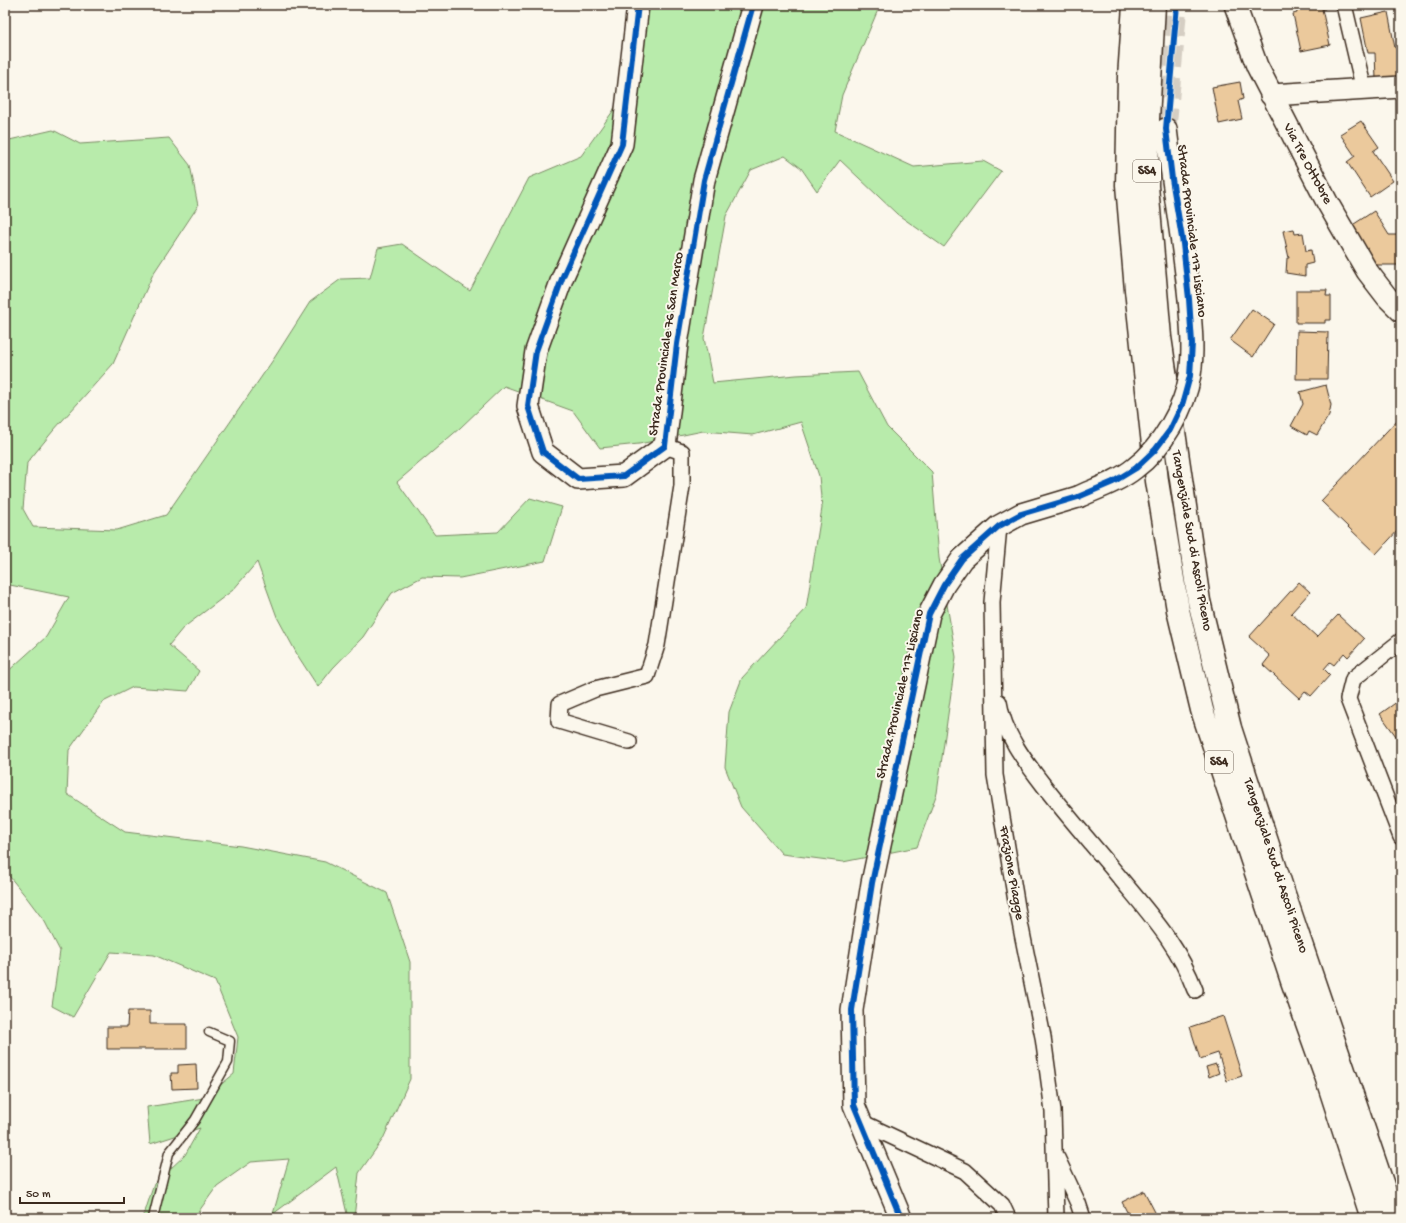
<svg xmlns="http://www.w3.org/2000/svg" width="1406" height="1223" font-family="'Gochi Hand',sans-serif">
<rect width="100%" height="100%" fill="#fbf7ec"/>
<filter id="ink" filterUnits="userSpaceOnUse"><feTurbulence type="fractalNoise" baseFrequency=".025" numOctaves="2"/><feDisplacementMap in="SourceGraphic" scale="8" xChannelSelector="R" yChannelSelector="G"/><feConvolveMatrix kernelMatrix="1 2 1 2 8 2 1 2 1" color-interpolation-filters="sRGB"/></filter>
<g filter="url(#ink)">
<path fill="#b8ebab" stroke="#7a8a64" d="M641,5H880L842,95L835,131L914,167L983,161L1001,171L944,247L897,214L840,160L817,191L801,168L785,156L751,170L726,216L704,338L713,383L796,375L858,372L887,427L932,472L939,558L956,657L937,793L917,847L843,862L782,854L741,807L725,767L729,712L742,678L806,609L822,508L819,476L801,422L753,435L703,431L639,444L600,448L573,411L504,386L460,428L397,482L435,535L498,532L530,498L562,507L545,561L460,578L422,577L392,593L363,637L333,668L318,687L298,656L277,617L257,562L233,590L183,628L169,645L199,671L188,691L133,687L103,702L69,750L67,794L125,832L241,846L325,862L387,893L410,962V1079L383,1139L359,1173L354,1218H348L336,1167L273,1214L289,1159L251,1162L217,1186L194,1218H143L154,1184L185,1155L200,1128L150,1144L147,1107L204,1098L234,1074L238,1037L215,981L154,955L111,952L73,1017L52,1006L60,951L45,922L27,898L5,871V674L46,637L69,597L5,584V141L53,130L80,144L169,138L190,165L198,206L153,274L113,364L53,431L27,463L23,509L33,527L117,530L166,515L273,360L310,302L341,279L370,278L378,248L402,244L470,291L529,178L581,156L613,111L644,40Z"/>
<path fill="#ebc99c" stroke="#3b2a1e" d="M1296,5H1324L1325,9H1322L1330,45L1301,51L1293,14L1297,13Z
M1388,12L1395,48H1400L1401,77L1376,79L1375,53H1368L1361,18Z
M1240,82L1243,99L1238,101L1242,119L1219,124L1212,87Z
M1361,121L1379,147L1373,151L1393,181L1370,197L1347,162L1355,156L1340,134Z
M1374,211L1389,235H1401V265H1376L1351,226Z
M1294,229L1295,234L1303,233L1306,251L1311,250L1313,263L1305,265V276L1286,273L1287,258H1289L1283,231Z
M1296,290H1327L1326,296H1331V320H1325V323H1296Z
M1252,309L1274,324L1253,357L1230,340Z
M1297,331L1328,332L1327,379H1296Z
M1326,385L1331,405L1329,415L1317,435L1309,431L1307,435L1291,426L1303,404L1300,392Z
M1401,416V527L1376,554L1321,501Z
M1299,582L1310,592L1291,613L1317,637L1338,615L1364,639L1348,657L1344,653L1334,665L1330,662L1324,669L1330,675L1311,696L1305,691L1299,698L1263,665L1270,656L1249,637Z
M1401,699V743L1380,714Z
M128,1011H150V1024H187V1049H107V1027H127Z
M1223,1016L1242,1076L1227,1081L1218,1053L1200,1059L1190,1027Z
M196,1064L197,1088L172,1089L171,1073H178V1065Z
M1216,1064L1219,1073L1209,1077L1206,1067Z
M1144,1191L1156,1214L1148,1218H1130L1122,1202Z"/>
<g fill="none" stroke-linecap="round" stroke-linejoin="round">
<path stroke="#d5cec3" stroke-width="21" stroke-dasharray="21 10" stroke-linecap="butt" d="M1166,129L1177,5"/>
<defs>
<path id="lane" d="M153,1218L169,1153L195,1120L228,1062L230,1041L209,1032"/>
<path id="street" d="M1344,5L1364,90
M999,526L992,602L995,775L1018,913L1043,1037L1053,1111L1056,1218
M1401,641L1353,679L1348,699L1401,837
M999,702C1004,736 1028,765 1048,791C1073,823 1100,853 1125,884C1154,919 1179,947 1195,990
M629,742L559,721L560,704L595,689L647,676L657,645L682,486V452L665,446
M861,1122L965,1171L1002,1205L1008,1218
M1057,1158L1078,1203L1083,1218"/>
<path id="secondary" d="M638,5L622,144L563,276L536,351L528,406L543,452L578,479L624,476L665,446L677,344L704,180L753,5
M1235,5L1257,66L1327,202L1367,271L1387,297L1401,311
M1271,95L1401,87
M1166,129C1173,186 1183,242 1189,299
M901,1218L854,1105L852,1010L872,883L929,614L944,585L962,559L999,526L1021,514L1078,497"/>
<path id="highway" d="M1134,5L1129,77L1127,185L1136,290L1157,481L1178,610L1202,710L1292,981L1326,1076L1372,1218
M1154,5L1148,120L1147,186L1160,337L1199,601L1230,728L1284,894L1394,1218"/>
</defs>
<use href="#lane" stroke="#3b2a1e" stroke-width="11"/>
<use href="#street" stroke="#3b2a1e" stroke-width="18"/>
<use href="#secondary" stroke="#3b2a1e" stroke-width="24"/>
<use href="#highway" stroke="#3b2a1e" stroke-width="25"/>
<use href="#lane" stroke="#fbf7ec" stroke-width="8"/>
<use href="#street" stroke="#fbf7ec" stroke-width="15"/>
<use href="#secondary" stroke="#fbf7ec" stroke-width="21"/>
<use href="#highway" stroke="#fbf7ec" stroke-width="22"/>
<defs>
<path id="secondary-bridge" d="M1078,497C1098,488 1119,481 1135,468C1162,448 1185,408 1190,375C1194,350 1191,324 1189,299"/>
</defs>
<use href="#secondary-bridge" stroke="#3b2a1e" stroke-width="24" stroke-linecap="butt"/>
<use href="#secondary-bridge" stroke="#fbf7ec" stroke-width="21"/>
<defs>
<path id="cycleway" d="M638,5L622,144L563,276L536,351L528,406L543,452L578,479L624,476L665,446L677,344L704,180L753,5
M901,1218L854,1105L852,1010L872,883L929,614L944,585L962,559L999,526L1021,514L1078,497L1113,482L1136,468L1155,450L1170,430L1182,405L1190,376L1192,343L1189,299L1183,244L1172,179L1166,129L1177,5"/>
</defs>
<use href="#cycleway" stroke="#fbf7ec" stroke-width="8"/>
<use href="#cycleway" stroke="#0057b8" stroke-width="6"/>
</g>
</g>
<g text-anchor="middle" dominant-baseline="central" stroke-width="4" stroke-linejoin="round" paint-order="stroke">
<g fill="#fbf7ec" stroke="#75685c" stroke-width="1">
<rect x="1133" y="160" width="28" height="22" rx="3"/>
<rect x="1205" y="751" width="28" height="22" rx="3"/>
</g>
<g font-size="13" font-weight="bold" fill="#3b2a1e">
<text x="1147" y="171">SS4</text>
<text x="1219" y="762">SS4</text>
</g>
<g font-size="14" fill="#3b2a1e" stroke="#fbf7ec">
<text transform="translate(1307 164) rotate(62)">Via Tre Ottobre</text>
<text transform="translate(1191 231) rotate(83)">Strada Provinciale 117 Lisciano</text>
<text transform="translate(667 344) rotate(-82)">Strada Provinciale 76 San Marco</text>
<text transform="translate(1191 541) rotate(80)">Tangenziale Sud di Ascoli Piceno</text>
<text transform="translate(901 694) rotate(-77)">Strada Provinciale 117 Lisciano</text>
<text transform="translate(1275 866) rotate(72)">Tangenziale Sud di Ascoli Piceno</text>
<text transform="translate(1011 873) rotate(80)">Frazione Piagge</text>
</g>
</g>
<rect width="1406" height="1223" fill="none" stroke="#fbf7ec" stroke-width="20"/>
<rect x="10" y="10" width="1386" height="1203" fill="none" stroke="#3b2a1e" stroke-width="1.5" filter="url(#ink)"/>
<path d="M20 1197v6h104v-6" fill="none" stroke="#3b2a1e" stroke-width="2"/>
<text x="26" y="1197" font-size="12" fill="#3b2a1e" stroke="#fbf7ec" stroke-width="3" paint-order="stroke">50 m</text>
</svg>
